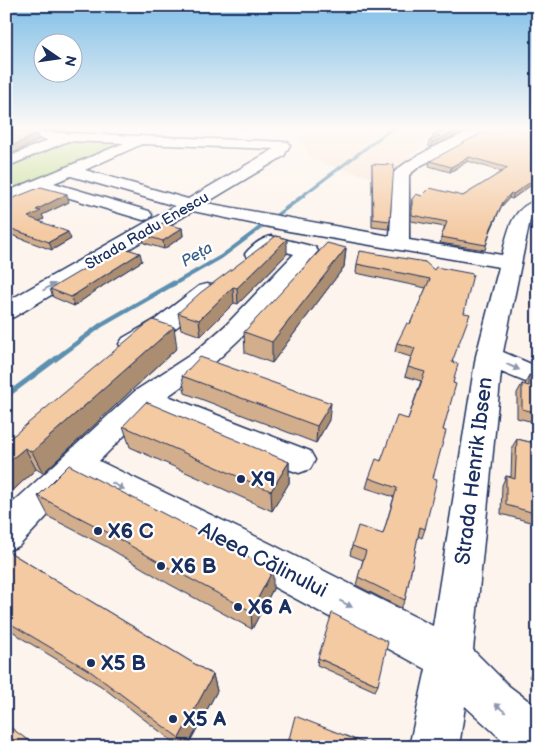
<svg xmlns="http://www.w3.org/2000/svg" width="544" height="753" font-family="'Balsamiq Sans',sans-serif">
<rect width="100%" height="100%" fill="#fdf4ed"/>
<filter id="ink" filterUnits="userSpaceOnUse"><feTurbulence type="fractalNoise" baseFrequency=".02" numOctaves="2"/><feDisplacementMap in="SourceGraphic" scale="10" xChannelSelector="R" yChannelSelector="G"/><feConvolveMatrix kernelMatrix="1 2 1 2 8 2 1 2 1" color-interpolation-filters="sRGB"/></filter>
<g filter="url(#ink)">
<path fill="#fae7d7" d="M313,127H439L387,182L312,160L298,139Z"/>
<path fill="#c4de95" stroke="#70867a" d="M67,137L145,139L6,198V163Z"/>
<g fill="none" stroke-linecap="round" stroke-linejoin="round">
<path stroke="#5b8fb0" stroke-width="3" d="M302,196L394,127"/>
<path stroke="#5b8fb0" stroke-width="4" d="M172,285L221,257L304,195"/>
<path stroke="#5b8fb0" stroke-width="5" d="M6,396L101,325L174,283"/>
<defs>
<path id="minor" d="M6,127L44,132L288,142L290,145L284,156L206,203L390,236L393,174C404,159 459,135 478,128C484,126 491,127 497,127L420,166L409,175V240L502,255C508,232 511,207 538,200V214L530,220L503,352L538,367V387L501,372L473,650L509,686L538,708V747H510L465,706L459,747H409L426,669L79,482L19,546L6,551V509L135,391L195,352L226,325L294,254L275,249C265,256 260,261 248,258L245,254C251,246 261,239 271,236L315,247L318,251L244,335L213,364L168,396L310,451L315,460L310,469L299,473L288,469L149,411L99,461L269,543L433,626L476,356L499,267L289,231L193,211L14,317L6,319V302L175,206L71,176L54,183L149,211L152,215L149,219L143,220L40,189L6,203V192L124,143L68,141L6,167V158L48,140L6,133ZM142,144L274,149L188,199L85,170Z
M207,284L215,286L218,291L215,296C198,310 155,348 134,351C130,352 127,351 123,350L119,344L123,338L156,319L199,286Z"/>
</defs>
<use href="#minor" stroke="#1b2f5e" stroke-width="3"/>
<use href="#minor" fill="#fff" fill-rule="evenodd"/>
</g>
<path fill="#d2ae8c" stroke="#1b2f5e" d="M25,127H67L59,131Z
M196,127H253V129Z
M451,127H476L431,147L428,146L429,141L433,139H432L433,134Z
M538,127V180L512,199L509,198L501,207L490,232L485,250L440,243L445,227L411,221V205L412,199L422,196H463L502,172L468,161L450,172L429,166L430,161Z
M372,164L390,221L388,229L372,227Z
M6,201L69,202L42,215L44,219L39,221L71,239L52,250L6,233Z
M182,228L183,236L164,249L144,243L143,235Z
M538,233V277L531,276V263L536,239Z
M346,248L344,267L272,363L245,353L244,332Z
M287,254L238,304L234,303L201,336L181,329L178,313Z
M142,261L104,285L74,306L53,297L50,289Z
M425,262L453,362V383L433,478L425,529L422,538L418,536L405,600L401,608L356,585L363,560L350,555L352,546L383,534L394,497L366,488L369,478L408,419L421,381L405,376L408,367L411,357L395,352L397,343L410,324L426,288L356,273L357,264Z
M177,348L43,473L36,469L6,497V439L8,440Z
M529,375L538,378V423L517,418V393L522,384L525,385Z
M182,376L329,420L316,443L185,393Z
M123,426L289,462V483L272,511L130,447Z
M517,439L538,444V564L534,523L501,514L502,485L506,476L511,477L512,447Z
M38,496L273,589L252,629L169,584L107,547L49,517Z
M6,550L213,675L217,691L187,747H180L101,686L23,639L6,626Z
M318,658L378,685L375,691L317,665Z
M538,660V684L529,677Z"/>
<path fill="#ab8d72" stroke="#1b2f5e" d="M58,127H67L59,131Z
M467,127H476L431,147L432,142Z
M37,134L39,140L6,157V149Z
M469,157L468,161L450,172L451,167Z
M538,177V180L512,199L513,194Z
M511,193L509,198L501,207L489,234L491,228L503,202Z
M67,194L69,202L42,215L44,219L31,225L28,217L36,210Z
M182,228L183,236L164,249L163,241Z
M68,232L71,239L52,250L49,242Z
M287,239V254L238,304L237,288Z
M346,248L344,267L272,363V342Z
M140,253L142,261L104,285L74,306L71,297L102,277Z
M233,287L234,303L201,336L199,320Z
M174,327L177,348L43,473L32,452Z
M331,403L329,420L316,443L317,426Z
M25,448L36,469L6,497V464Z
M289,462V483L272,511L271,491Z
M273,570V589L252,629L251,611Z
M213,675L217,691L187,747H183L179,738Z"/>
<path fill="#f4caa3" stroke="#1b2f5e" d="M451,127H467L432,142L429,141L440,136L433,134Z
M492,127H538V177L513,194L511,193L503,202L491,228L486,245L441,237L447,222L412,215V199L416,194L422,196L430,188L463,196L508,168L469,157L451,167L430,161Z
M6,129L37,134L6,149Z
M372,164L394,165L390,221L373,219Z
M41,187L67,194L36,210L41,211L28,217L68,232L49,242L6,227V201Z
M162,223L182,228L163,241L143,235Z
M538,235V268H534V255Z
M276,236L287,239L237,288L233,287L199,320L178,313L200,293Z
M327,243L346,248L272,342L244,332Z
M121,247L140,253L102,277L71,297L50,289Z
M360,251L425,262L434,270L436,267L473,274L464,313L470,314L452,362L458,364L453,383L456,384L443,430L446,431L433,478L437,479L425,529L420,527L405,600L358,577L366,551L352,546L358,526L383,534L397,488L369,478L376,459L381,461L397,416L408,419L425,372L408,367L415,348L397,343L407,323L410,324L430,279L357,264Z
M153,320L174,327L32,452L25,448L6,464V439L8,440L144,326Z
M200,357L331,403L317,426L182,376Z
M529,375L538,378V413L522,409V384L529,386Z
M146,402L289,462L271,491L123,426Z
M517,439L538,444V514L506,505V476L515,479Z
M69,465L273,570L251,611L164,565L98,527L38,496Z
M6,550L213,675L179,738L90,671L6,621Z
M332,613L388,642L378,685L318,658Z
M295,716L364,743V747H287Z
M6,724L37,747H6Z"/>
<defs><path id="oneway-solid" d="M-6-.8H1V-3.2L6.5 0L1 3.2V.8H-6Z" transform="scale(1.25)"/></defs>
<g fill="#8d97ae">
<use href="#oneway-solid" transform="translate(49 287) rotate(-30)"/>
<use href="#oneway-solid" transform="translate(513 367) rotate(24)"/>
<use href="#oneway-solid" transform="translate(118 486) rotate(27)"/>
<use href="#oneway-solid" transform="translate(346 604) rotate(28)"/>
<use href="#oneway-solid" transform="translate(500 708) rotate(-141)"/>
</g>
</g>
<linearGradient id="sky" x2="0" y2="1"><stop stop-color="#80bfe7"/><stop offset="0.55" stop-color="#fefaf7"/><stop offset="1" stop-color="#fefaf7" stop-opacity="0"/></linearGradient>
<rect width="544" height="233" fill="url(#sky)"/>
<g fill="#1b2f5e" stroke="#fff" stroke-width="2">
<circle cx="241" cy="479" r="5"/>
<circle cx="98" cy="531" r="5"/>
<circle cx="161" cy="566" r="5"/>
<circle cx="238" cy="607" r="5"/>
<circle cx="91" cy="663" r="5"/>
<circle cx="173" cy="719" r="5"/>
</g>
<g text-anchor="middle" dominant-baseline="central" stroke-width="4.5" stroke-linejoin="round" paint-order="stroke">
<g font-size="15" fill="#1b2f5e" stroke="#fff">
<text transform="translate(147 231) rotate(-30)">Strada Radu Enescu</text>
</g>
<g font-size="16" font-style="italic" fill="#3b5f87" stroke="#fff">
<text transform="translate(197 255) rotate(-30)">Peța</text>
</g>
<g font-size="21" fill="#1b2f5e" stroke="#fff">
<text transform="translate(474 471) rotate(-83)">Strada Henrik Ibsen</text>
<text transform="translate(263 560) rotate(27)">Aleea Călinului</text>
</g>
<g font-size="21" font-weight="bold" fill="#1b2f5e" stroke="#fff" text-anchor="start">
<text x="251" y="479">X9</text>
<text x="108" y="531">X6 C</text>
<text x="171" y="566">X6 B</text>
<text x="248" y="607">X6 A</text>
<text x="101" y="663">X5 B</text>
<text x="183" y="719">X5 A</text>
</g>
</g>
<rect width="544" height="753" fill="none" stroke="#fff" stroke-width="25"/>
<rect x="12" y="12" width="519" height="728" fill="none" stroke="#1b2f5e" stroke-width="2" filter="url(#ink)"/>
<g transform="translate(58 58) rotate(103)"><circle r="24" fill="#ffffff" stroke="#a4acbf"/>
<path d="M0-4L9 19L0 12L-9 19Z" fill="#1b2f5e"/>
<text y="-8" font-size="14" font-weight="bold" text-anchor="middle" fill="#1b2f5e">N</text>
</g>
</svg>
